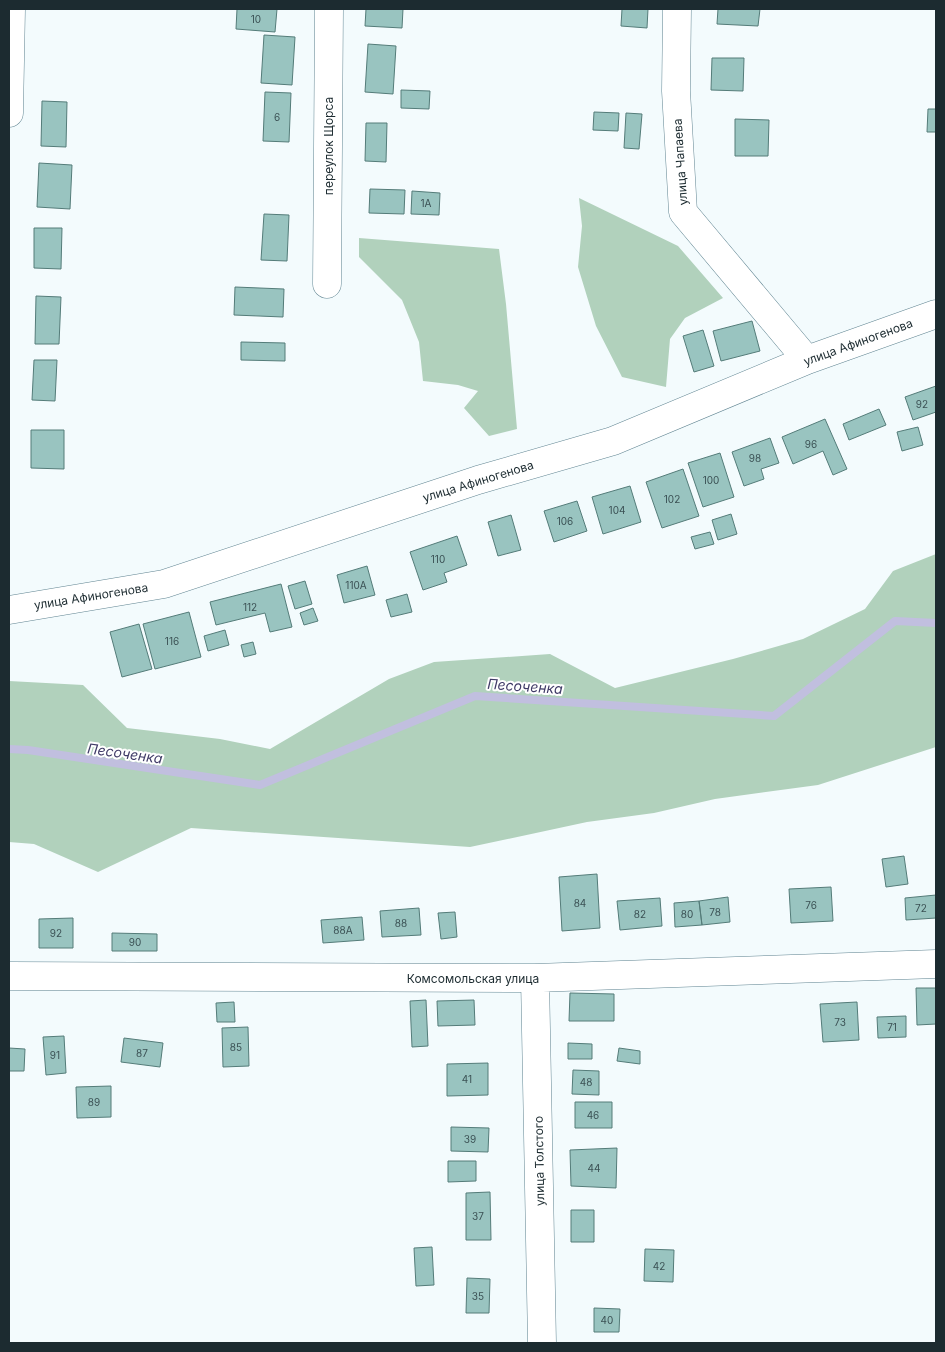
<svg xmlns="http://www.w3.org/2000/svg" width="945" height="1352" font-family="Inter,sans-serif">
<rect width="100%" height="100%" fill="#f3fbfd"/>
<path fill="#b1d1bc" d="M579,198L678,246L723,298L685,318L670,339L666,387L622,377L596,326L578,267L582,226Z
M359,238L499,249L506,304L517,429L489,436L464,408L478,391L458,385L423,381L419,342L402,300L359,257Z
M936,554V747L818,785L715,799L654,813L587,822L470,847L191,828L98,872L34,844L9,842V681L83,685L127,728L220,739L270,749L389,679L434,662L550,654L615,688L733,659L803,639L865,609L893,571Z"/>
<g fill="none" stroke-linecap="round" stroke-linejoin="round">
<path stroke="#c1bfdf" stroke-width="8" d="M9,749L28,750L260,785L475,696L774,716L895,621L936,623"/>
</g>
<path fill="#99c4c0" stroke="#547c79" d="M237,9H277L275,32L236,29Z
M366,9H403L402,28L365,26Z
M622,9H648L647,28L621,26Z
M718,9H760L758,26L717,24Z
M264,35L295,37L292,85L261,83Z
M368,44L396,46L393,94L365,92Z
M712,58H744L743,91L711,90Z
M401,90L430,91L429,109L401,108Z
M265,92L291,93L289,142L263,141Z
M42,101L67,102L66,147L41,146Z
M928,109H936V132H927Z
M594,112L619,113L618,131L593,130Z
M626,113L642,114L639,149L624,148Z
M735,119L769,120L768,156H735Z
M366,123H387L386,162L365,161Z
M39,163L72,165L70,209L37,207Z
M370,189L405,190L404,214L369,213Z
M412,191L440,193L439,215L411,214Z
M264,214L289,215L287,261L261,260Z
M34,228H62L61,269L34,268Z
M235,287L284,289L283,317L234,315Z
M36,296L61,297L59,344H35Z
M752,321L760,351L721,361L713,331Z
M703,330L714,366L694,372L683,336Z
M241,342L285,343V361L241,360Z
M34,360H57L55,401L32,400Z
M936,386V412L913,420L905,397Z
M879,409L886,425L849,440L843,424Z
M825,419L847,469L833,475L823,451L793,464L782,437Z
M918,427L923,445L902,451L897,432Z
M31,430H64V469L31,468Z
M770,438L779,463L761,469L764,479L744,486L732,452Z
M720,453L734,497L703,507L688,463Z
M683,469L699,516L662,528L646,482Z
M630,486L641,522L603,534L592,497Z
M577,501L587,531L554,542L544,511Z
M731,514L737,534L718,540L712,520Z
M511,515L521,550L498,556L488,522Z
M710,532L714,544L695,549L691,537Z
M457,536L467,565L444,573L447,582L423,590L410,552Z
M367,566L375,595L344,603L337,575Z
M305,581L312,604L295,609L288,586Z
M281,584L292,627L270,632L265,613L216,625L210,602Z
M407,594L412,612L391,617L386,600Z
M313,608L318,621L304,625L300,613Z
M189,612L201,657L155,669L143,624Z
M139,624L152,669L122,677L110,632Z
M225,630L229,645L208,651L204,636Z
M253,642L256,654L244,657L241,645Z
M904,856L908,884L886,887L882,859Z
M597,874L600,928L562,931L559,877Z
M831,887L833,921L791,923L789,889Z
M936,895V918L906,920L905,898Z
M728,897L730,922L702,925L699,901Z
M660,898L662,926L620,930L617,901Z
M699,901L702,925L675,927L674,903Z
M419,908L421,935L382,937L380,911Z
M455,912L457,937L441,939L438,913Z
M362,917L364,940L323,943L321,920Z
M73,918V948H39V919Z
M112,933L157,934V951H112Z
M916,988H936V1024L917,1025Z
M570,993L614,994V1021H569Z
M426,1000L428,1046L412,1047L410,1001Z
M474,1000L475,1025L438,1026L437,1001Z
M234,1002L235,1022H217L216,1003Z
M857,1002L859,1040L823,1042L820,1004Z
M906,1016V1037L878,1038L877,1017Z
M248,1027L249,1066L223,1067L222,1028Z
M64,1036L66,1073L46,1075L43,1037Z
M124,1038L163,1043L160,1067L121,1062Z
M568,1043L592,1044V1059H568Z
M9,1048L25,1049L24,1071H9Z
M619,1048L640,1051V1064L617,1061Z
M488,1063V1095L447,1096V1064Z
M573,1070L599,1071V1095L572,1094Z
M111,1086V1117L77,1118L76,1087Z
M575,1102H612V1128H575Z
M451,1127L489,1128L488,1152L451,1151Z
M617,1148L616,1188L571,1186L570,1150Z
M448,1161H476V1181L448,1182Z
M490,1192L491,1240H466V1193Z
M571,1210H594V1242H571Z
M432,1247L434,1285L416,1286L414,1248Z
M645,1249L674,1250L673,1282L644,1281Z
M467,1278L490,1279L489,1313H466Z
M594,1308L620,1309L619,1332H594Z"/>
<g fill="none" stroke-linecap="round" stroke-linejoin="round">
<defs>
<path id="minor" d="M677,9L676,91L683,212L807,360
M9,113L11,9
M327,284L329,9
M9,610L164,584L478,480L613,441L807,360L936,314
M9,976L535,978L936,964
M535,978L542,1343"/>
</defs>
<use href="#minor" stroke="#618592" stroke-width="29"/>
<use href="#minor" stroke="#fff" stroke-width="28"/>
</g>
<g text-anchor="middle" dominant-baseline="central" stroke-width="4" stroke-linejoin="round" paint-order="stroke">
<g font-size="10" fill="#3b5154">
<text x="256" y="19">10</text>
<text x="277" y="117">6</text>
<text x="426" y="203">1А</text>
<text x="922" y="404">92</text>
<text x="811" y="444">96</text>
<text x="755" y="458">98</text>
<text x="711" y="480">100</text>
<text x="672" y="499">102</text>
<text x="617" y="510">104</text>
<text x="565" y="521">106</text>
<text x="438" y="559">110</text>
<text x="356" y="585">110А</text>
<text x="250" y="607">112</text>
<text x="172" y="641">116</text>
<text x="580" y="903">84</text>
<text x="811" y="905">76</text>
<text x="921" y="908">72</text>
<text x="715" y="912">78</text>
<text x="640" y="914">82</text>
<text x="687" y="914">80</text>
<text x="401" y="923">88</text>
<text x="343" y="930">88А</text>
<text x="56" y="933">92</text>
<text x="135" y="942">90</text>
<text x="840" y="1022">73</text>
<text x="892" y="1027">71</text>
<text x="236" y="1047">85</text>
<text x="142" y="1053">87</text>
<text x="55" y="1055">91</text>
<text x="467" y="1079">41</text>
<text x="586" y="1082">48</text>
<text x="94" y="1102">89</text>
<text x="593" y="1115">46</text>
<text x="470" y="1139">39</text>
<text x="594" y="1168">44</text>
<text x="478" y="1216">37</text>
<text x="659" y="1266">42</text>
<text x="478" y="1296">35</text>
<text x="607" y="1320">40</text>
</g>
<g font-size="12" fill="#1c2b30" stroke="#fff">
<text transform="translate(328 146) rotate(-90)">переулок Щорса</text>
<text transform="translate(680 162) rotate(-94)">улица Чапаева</text>
<text transform="translate(858 342) rotate(-20)">улица Афиногенова</text>
<text transform="translate(478 481) rotate(-17)">улица Афиногенова</text>
<text transform="translate(91 596) rotate(-9)">улица Афиногенова</text>
<text x="473" y="978">Комсомольская улица</text>
<text transform="translate(539 1161) rotate(-91)">улица Толстого</text>
</g>
<g font-size="14" font-style="italic" fill="#403b67" stroke="#fff">
<text transform="translate(525 686) rotate(4)">Песоченка</text>
<text transform="translate(125 753) rotate(8)">Песоченка</text>
</g>
</g>
<rect width="945" height="1352" fill="none" stroke="#1c2b30" stroke-width="20"/>
</svg>
